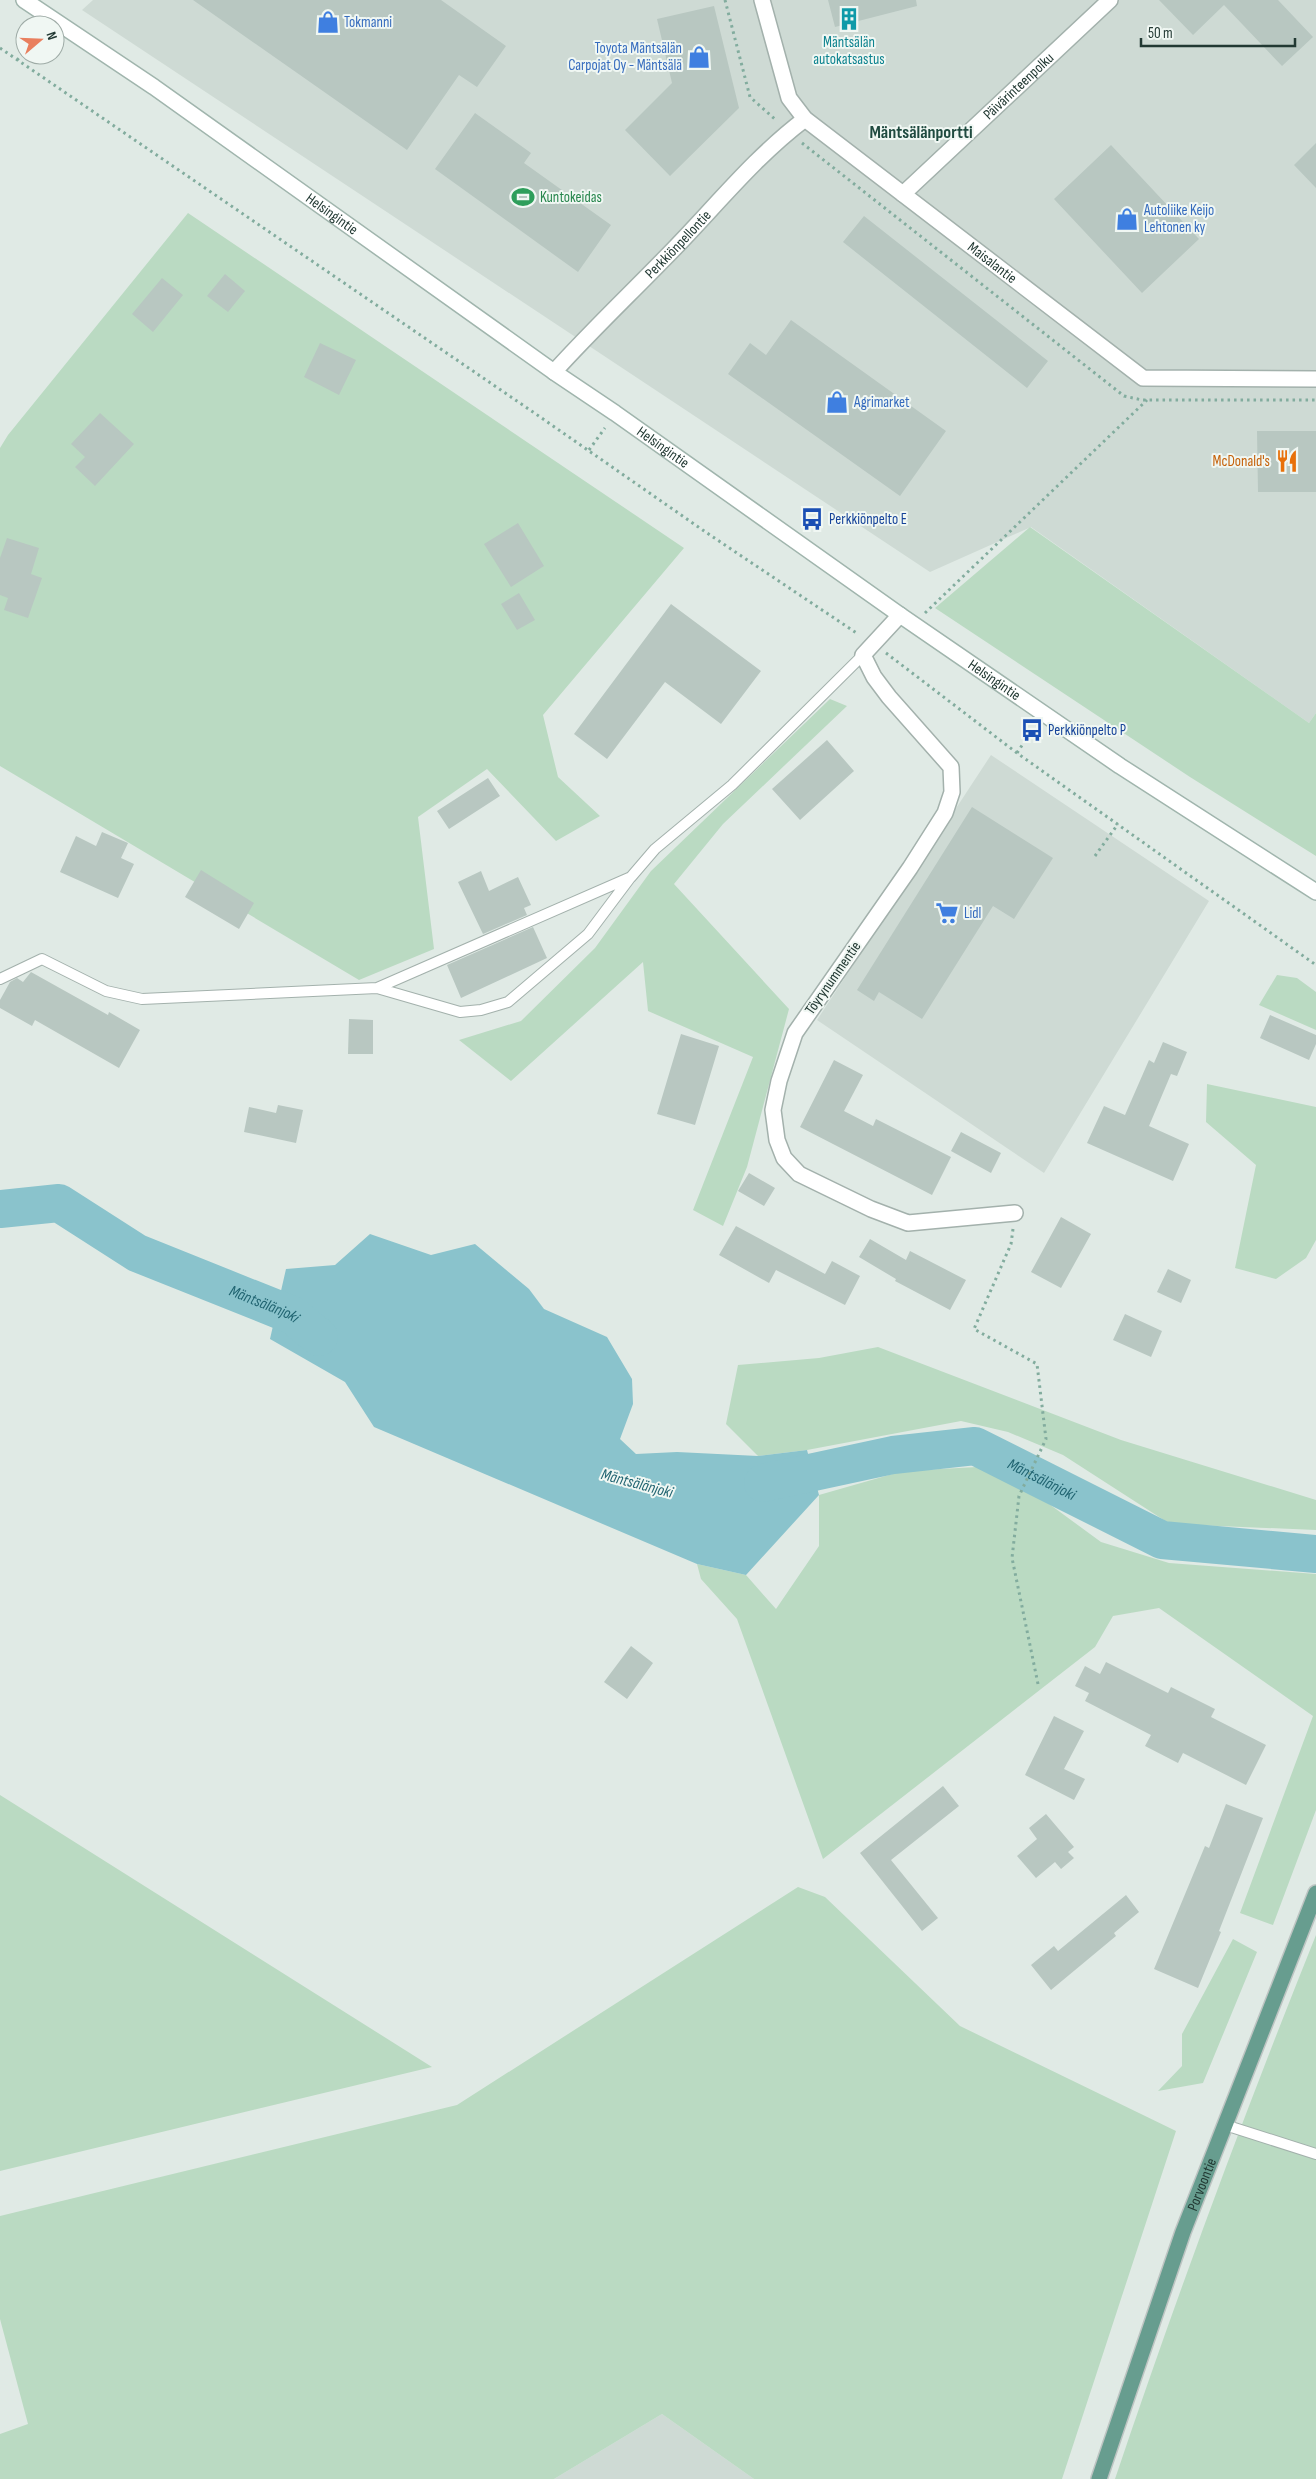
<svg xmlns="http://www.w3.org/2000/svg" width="1316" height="2479" font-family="'Sofia Sans Condensed',sans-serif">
<rect width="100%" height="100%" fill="#e0eae5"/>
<path fill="#cedad4" d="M93,0H1316V713L1309,723L1031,527L930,572L82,10Z
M991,755L1209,901L1044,1173L817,1020Z
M662,2414L754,2479H554Z"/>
<path fill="#badac2" d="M188,213L684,548L543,715L558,777L600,816L556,841L487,769L418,817L434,949L359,980L0,766V448L8,435Z
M1030,527L1309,723L1316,713V856L1190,777L935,608Z
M830,699L847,706L723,824L674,884L789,1009L747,1167L723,1226L693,1210L753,1057L648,1011L643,962L511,1081L459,1040L521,1021L595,948L651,871Z
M1277,975L1297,978L1316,992V1030L1259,1005Z
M1207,1084L1316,1107V1240L1306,1258L1276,1279L1235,1268L1256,1165L1206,1122Z
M878,1347L1121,1440L1316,1500V1530L1170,1524L1063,1455L1008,1432L961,1421L807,1450L758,1456L726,1424L738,1365L819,1358Z
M977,1467L1045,1501L1101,1542L1169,1563L1316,1574V1810L1273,1925L1240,1913L1313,1716L1159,1608L1113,1616L1095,1647L823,1859L737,1619L701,1579L697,1564L746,1575L776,1609L819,1546V1495L903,1471Z
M0,1795L432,2067L0,2171Z
M798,1887L825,1897L960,2026L1176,2131L1062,2479H754L662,2414L554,2479H0V2434L28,2424L0,2319V2216L457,2105Z
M1316,1935V2479H1115C1177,2295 1244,2114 1316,1935Z
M1233,1939L1257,1952L1203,2083L1158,2091L1182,2066V2034Z"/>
<path fill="#8ac3cc" d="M370,1234L431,1255L475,1244L529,1289L544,1309L607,1337L632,1379L633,1404L620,1439L636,1454L677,1452L758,1456L807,1450L819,1495L746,1575L697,1564L374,1427L345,1382L270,1339L286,1269L335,1265Z"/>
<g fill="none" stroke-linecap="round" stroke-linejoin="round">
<g stroke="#8ac3cc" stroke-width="38">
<path id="s1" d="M0,1209L59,1203L137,1253L292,1315L319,1337"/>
<path id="s2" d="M763,1483L893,1455L975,1446L1162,1540L1316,1554"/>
</g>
</g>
<path fill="#b8c7c1" d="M193,0H441L506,46L477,87L459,75L407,150Z
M828,0H916L917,6L835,27Z
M1159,0H1278L1313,37L1282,66L1224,5L1193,35Z
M714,6L739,108L670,176L625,130L672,83L657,19Z
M475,113L531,153L524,163L611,225L578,272L435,169Z
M1316,143V188L1294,165Z
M1111,145L1199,239L1142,293L1054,199Z
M864,216L1048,361L1027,388L843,242Z
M225,274L245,291L228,312L207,296Z
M162,278L183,295L153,332L132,314Z
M791,320L946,431L900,496L728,374L750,343L766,355Z
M320,343L356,360L339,395L304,377Z
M100,413L134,444L95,486L75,467L85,457L71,444Z
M1257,431H1316V492H1258Z
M518,523L544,566L511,587L484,544Z
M7,538L39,548L31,574L42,578L28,618L4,610L8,598L0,595V558Z
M519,593L535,620L517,630L501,604Z
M671,604L761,671L721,724L665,682L607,759L574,734Z
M827,740L854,771L800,820L772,789Z
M488,778L500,796L449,829L437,811Z
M972,807L1053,858L1014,919L993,906L922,1019L879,992L874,1001L857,990Z
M102,832L128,843L121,858L134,864L118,898L60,872L76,836L96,846Z
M201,870L254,903L239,929L185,897Z
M481,871L489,891L518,877L531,905L524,908L527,915L483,934L458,882Z
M533,927L547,958L461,998L447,965Z
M31,972L108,1015L109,1012L140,1030L119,1068L35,1020L32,1026L0,1008V1000L10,982L17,978L23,982Z
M1270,1015L1316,1035V1044L1309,1060L1260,1038Z
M349,1019L373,1020V1054H348Z
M681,1034L719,1046L695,1125L657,1114Z
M1163,1042L1187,1052L1177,1076L1171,1074L1149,1126L1189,1144L1173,1181L1087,1143L1104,1106L1125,1115L1149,1060L1154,1063Z
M834,1060L863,1075L844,1111L873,1126L876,1119L951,1157L932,1195L800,1127Z
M278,1105L303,1110L296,1143L244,1132L249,1107L276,1113Z
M961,1132L1001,1153L991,1173L951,1151Z
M749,1173L775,1188L764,1206L738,1191Z
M1061,1217L1091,1234L1061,1288L1031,1272Z
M736,1226L825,1274L832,1261L860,1276L845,1305L776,1270L769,1283L719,1255Z
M870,1239L906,1260L910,1251L966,1280L950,1310L895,1281L896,1279L859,1257Z
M1168,1269L1191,1280L1181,1303L1157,1292Z
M1125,1314L1162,1331L1151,1357L1113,1340Z
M631,1646L653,1663L627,1699L604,1682Z
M1106,1662L1168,1693L1171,1687L1215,1709L1211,1717L1266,1745L1246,1785L1183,1753L1178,1763L1145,1746L1151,1735L1085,1701L1089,1693L1075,1686L1085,1666L1100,1674Z
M1054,1716L1084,1731L1064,1769L1085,1779L1074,1800L1025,1775Z
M943,1786L959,1806L891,1860L938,1918L922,1931L860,1853Z
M1226,1804L1263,1818L1219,1931L1221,1932L1198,1988L1154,1969L1205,1846L1209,1848Z
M1046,1814L1074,1847L1068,1852L1074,1858L1061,1869L1055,1862L1036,1878L1017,1856L1037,1839L1029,1828Z
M1126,1895L1139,1912L1114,1933L1116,1936L1051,1990L1031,1965L1054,1946L1058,1951Z"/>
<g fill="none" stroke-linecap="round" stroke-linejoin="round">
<defs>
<path id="service" d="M0,979L42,959L106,991L142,999L377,988L631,877L655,849L732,785L863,655
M377,988L460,1012L481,1010L508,1002L588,934L630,878
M1225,2125L1316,2154"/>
<g id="minor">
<path id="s3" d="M762,0L789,98L805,119L1143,378L1316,379"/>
<path id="s4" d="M903,194L1110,0"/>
<path id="s5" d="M554,372C590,332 628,296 665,258C712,211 752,159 805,119"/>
<path d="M900,615L863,655L874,677L889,697L951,767L952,792L945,813L910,868L795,1033L779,1081L773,1110L777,1140L784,1158L799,1174L871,1209L908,1223L1015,1213"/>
</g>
<g id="secondary">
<path id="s6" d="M24,0L154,87L554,372L615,413L900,615L1120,766L1316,892"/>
</g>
<g id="primary">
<path id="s7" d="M1099,2479L1183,2232L1316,1893"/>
</g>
</defs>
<use href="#service" stroke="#a3b1ac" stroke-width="12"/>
<use href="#minor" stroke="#a3b1ac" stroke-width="18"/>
<use href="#secondary" stroke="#a0b5ad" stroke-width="18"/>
<use href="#primary" stroke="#bdc4c2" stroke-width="18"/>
<path stroke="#82ac9e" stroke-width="3" stroke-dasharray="2.5 4" stroke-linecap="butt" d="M725,0L750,97L777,121
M0,48L533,412L707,533L858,634
M17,60L25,52
M802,143L1124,396L1142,400H1316
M589,450L605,428
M925,613L1147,400
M886,653L1017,753L1316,965
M1017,753L1032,730
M1095,856L1118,824
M1013,1229L1011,1244L974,1329L1037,1364L1046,1439L1019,1496L1012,1558L1038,1684"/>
<use href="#service" stroke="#fff" stroke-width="10"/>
<use href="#minor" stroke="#fff" stroke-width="15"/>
<use href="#secondary" stroke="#fff" stroke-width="15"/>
<use href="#primary" stroke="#679d8f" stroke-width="15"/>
</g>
<defs>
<symbol id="building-bare" viewBox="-9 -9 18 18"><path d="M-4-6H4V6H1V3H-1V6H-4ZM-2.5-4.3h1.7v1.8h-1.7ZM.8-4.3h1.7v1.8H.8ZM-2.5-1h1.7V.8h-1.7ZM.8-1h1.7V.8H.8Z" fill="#0f9aa8" stroke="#f0f7f3" stroke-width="2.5" paint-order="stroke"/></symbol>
<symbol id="shop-bare" viewBox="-9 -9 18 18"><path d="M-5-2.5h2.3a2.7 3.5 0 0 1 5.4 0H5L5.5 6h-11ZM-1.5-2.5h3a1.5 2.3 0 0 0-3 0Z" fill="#3f7fe0" stroke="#f0f7f3" stroke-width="2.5" paint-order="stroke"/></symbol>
<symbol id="stadium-bare" viewBox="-9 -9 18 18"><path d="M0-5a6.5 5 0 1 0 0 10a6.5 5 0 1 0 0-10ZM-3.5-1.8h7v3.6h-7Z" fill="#2e9e5b" stroke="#f0f7f3" stroke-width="2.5" paint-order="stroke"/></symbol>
<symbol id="restaurant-bare" viewBox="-9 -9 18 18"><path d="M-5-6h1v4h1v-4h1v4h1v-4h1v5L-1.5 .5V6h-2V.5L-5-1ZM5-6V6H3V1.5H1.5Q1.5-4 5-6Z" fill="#e8710a" stroke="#f0f7f3" stroke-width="2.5" paint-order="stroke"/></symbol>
<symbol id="bus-bare" viewBox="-9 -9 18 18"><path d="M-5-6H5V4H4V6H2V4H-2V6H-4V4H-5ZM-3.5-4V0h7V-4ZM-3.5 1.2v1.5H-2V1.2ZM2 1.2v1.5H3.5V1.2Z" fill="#1a4fb4" stroke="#f0f7f3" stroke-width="2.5" paint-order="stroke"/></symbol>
<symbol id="supermarket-bare" viewBox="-9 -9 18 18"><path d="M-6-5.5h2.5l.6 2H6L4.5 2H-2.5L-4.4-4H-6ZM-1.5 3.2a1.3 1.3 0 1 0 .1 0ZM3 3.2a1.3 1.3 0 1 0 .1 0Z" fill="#3f7fe0" stroke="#f0f7f3" stroke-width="2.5" paint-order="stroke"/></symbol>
</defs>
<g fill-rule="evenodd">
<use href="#building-bare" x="833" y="3" width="32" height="32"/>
<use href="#shop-bare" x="312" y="6" width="32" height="32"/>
<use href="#shop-bare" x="683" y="41" width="32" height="32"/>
<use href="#stadium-bare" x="507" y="181" width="32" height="32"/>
<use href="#shop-bare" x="1111" y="203" width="32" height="32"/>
<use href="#shop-bare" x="821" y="386" width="32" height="32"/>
<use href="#restaurant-bare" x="1271" y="445" width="32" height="32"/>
<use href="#bus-bare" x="796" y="503" width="32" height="32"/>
<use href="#bus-bare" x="1016" y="714" width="32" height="32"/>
<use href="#supermarket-bare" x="931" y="897" width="32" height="32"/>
</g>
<g text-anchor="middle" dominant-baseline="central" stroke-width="4" stroke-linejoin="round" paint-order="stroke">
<g font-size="15" fill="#366cbe" stroke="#f0f7f3" text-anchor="start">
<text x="344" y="22">Tokmanni</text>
<text x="682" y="48" text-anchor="end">Toyota Mäntsälän<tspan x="682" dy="17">Carpojat Oy - Mäntsälä</tspan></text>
<text x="1144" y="210">Autoliike Keijo<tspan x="1144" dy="17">Lehtonen ky</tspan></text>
<text x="854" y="402">Agrimarket</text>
<text x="964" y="913">Lidl</text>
</g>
<g font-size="15" fill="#0d838f" stroke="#f0f7f3">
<text x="849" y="42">Mäntsälän<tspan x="849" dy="17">autokatsastus</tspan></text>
</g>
<g font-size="15" fill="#223933" stroke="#f0f7f3">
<text stroke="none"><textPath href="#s4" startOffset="158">Päivärinteenpolku</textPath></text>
<text stroke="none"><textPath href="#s6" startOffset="375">Helsingintie</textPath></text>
<text stroke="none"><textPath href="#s5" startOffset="178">Perkkiönpellontie</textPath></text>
<text stroke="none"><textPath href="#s3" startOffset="364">Maisalantie</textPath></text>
<text stroke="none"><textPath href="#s6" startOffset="780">Helsingintie</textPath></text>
<text stroke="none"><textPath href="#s6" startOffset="1185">Helsingintie</textPath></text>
<text transform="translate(833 978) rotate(-55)">Töyrynummentie</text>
<text stroke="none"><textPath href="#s7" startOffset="312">Porvoontie</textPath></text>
</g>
<g font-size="15" fill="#27864d" stroke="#f0f7f3" text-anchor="start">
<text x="540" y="197">Kuntokeidas</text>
</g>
<g font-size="15" fill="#c56008" stroke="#f0f7f3" text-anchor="end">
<text x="1270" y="461">McDonald's</text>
</g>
<g font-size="15" fill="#164399" stroke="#f0f7f3" text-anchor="start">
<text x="829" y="519">Perkkiönpelto E</text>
<text x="1048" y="730">Perkkiönpelto P</text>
</g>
<g font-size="16" font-style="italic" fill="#206471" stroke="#f0f7f3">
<text stroke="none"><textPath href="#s1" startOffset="289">Mäntsälänjoki</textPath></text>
<text stroke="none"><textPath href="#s2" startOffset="290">Mäntsälänjoki</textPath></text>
<text transform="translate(637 1484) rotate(15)">Mäntsälänjoki</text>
</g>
<g font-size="18" font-weight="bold" fill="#1f4a3f" stroke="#f0f7f3">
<text x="921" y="132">Mäntsälänportti</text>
</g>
</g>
<g transform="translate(40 40) rotate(71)"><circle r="24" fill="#f0f7f3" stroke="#9eaba6"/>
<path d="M0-4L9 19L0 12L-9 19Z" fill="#e97f5e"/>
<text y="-8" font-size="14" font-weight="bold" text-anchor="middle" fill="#223933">N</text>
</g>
<path d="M1141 38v8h154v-8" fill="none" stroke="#223933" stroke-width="2.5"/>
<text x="1148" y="38" font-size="15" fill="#223933" stroke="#f0f7f3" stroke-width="4" paint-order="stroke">50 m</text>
</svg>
